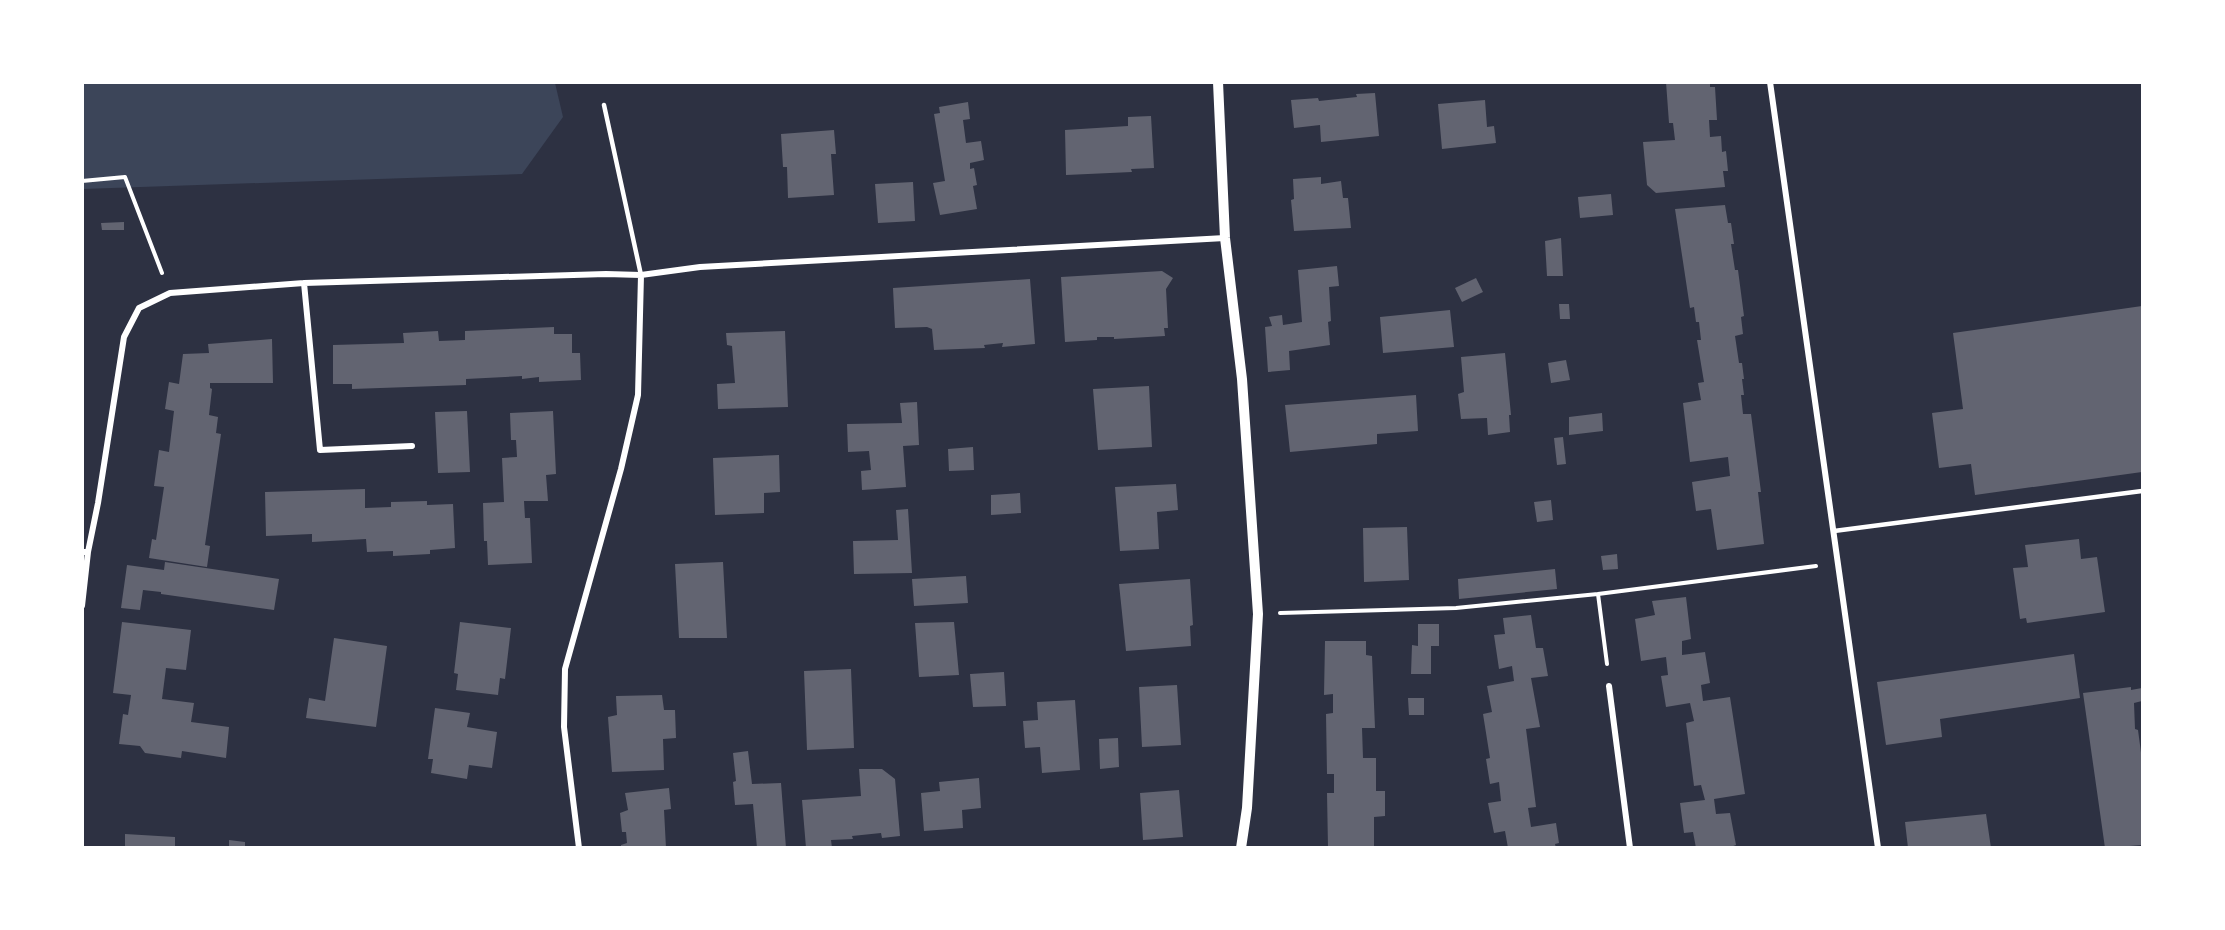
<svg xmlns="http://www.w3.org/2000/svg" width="2225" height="930" font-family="'PT Sans',sans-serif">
<rect width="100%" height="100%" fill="#2d3142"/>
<path fill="#3c4559" d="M83,83H555L563,117L522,174L83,189Z"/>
<path fill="#626471" d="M1666,82H1710V87H1715L1717,120H1709L1710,137L1721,136L1722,152L1726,151L1728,171H1723L1725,187L1656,193L1647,185L1643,142L1675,140L1673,123H1669Z
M1375,93L1379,136L1321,142L1320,125L1294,128L1291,100L1318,98L1319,101L1357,97L1356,94Z
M1485,100L1487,127L1494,126L1496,143L1442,149L1438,104Z
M968,102L970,119L963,120L966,143L981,141L984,160L970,163V169L974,168L977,185L973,186L977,209L940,215L933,183L945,181L934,114L940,113L939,107Z
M1151,116L1154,168L1131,169L1132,172L1066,175L1065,130L1128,126V117Z
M834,130L836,154H831L834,195L788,198L787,167H783L781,134Z
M1321,177V184L1341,181L1343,198H1348L1351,228L1294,231L1291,200L1294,199L1293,179Z
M913,182L915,221L878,223L875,184Z
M1611,194L1613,215L1580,218L1578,197Z
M1725,205L1728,223H1731L1734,244H1731L1735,270H1738L1744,316L1741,317L1743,334L1735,336L1739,363H1742L1744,379H1742L1744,395H1741L1743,414H1751L1761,492H1758L1764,544L1717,550L1711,509L1696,511L1692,482L1730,476L1728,457L1690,462L1683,403L1701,400L1698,383L1704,382L1697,340H1701L1699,322H1696L1694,307L1690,308L1675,209Z
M124,222V230H102L101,223Z
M1561,238L1563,276H1547L1545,241Z
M1337,266L1339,286L1329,287L1331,321L1328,322L1330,345L1289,351L1290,370L1268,372L1265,327L1272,326L1269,317L1282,315L1283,325L1302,322L1298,270Z
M1162,271L1173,278L1166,289L1168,328H1164L1165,336L1114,339V337H1097V340L1065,342L1061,277Z
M1476,278L1483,292L1462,302L1455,288Z
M1030,279L1035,344L1002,347L1003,343L984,345L985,348L934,350L932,329L927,327L895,328L893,288Z
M1559,304H1569L1570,319H1560Z
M2142,306V472L1975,495L1971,464L1939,468L1932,413L1963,409L1953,333Z
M1450,310L1454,347L1383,353L1380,317Z
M554,327V334H572V353H580L581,380L539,382V377L522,379V376L466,379V385L352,389V384H333V345L404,343L403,333L438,331L439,341L465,340V331Z
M785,331L788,407L718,409L717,384L735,383L732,346L727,345L726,333Z
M272,339L273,383H210V388L212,389L209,415L218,417L216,433L221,434L205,545L210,546L207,567L149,558L152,539L156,540L164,487L154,486L159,450L169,452L174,411L165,409L169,382L179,384L183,354L209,353L208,344Z
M1505,353L1511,415H1509L1510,432L1488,435L1487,418L1461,419L1458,394L1464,392L1461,357Z
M1566,360L1570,380L1551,383L1548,363Z
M1149,386L1152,447L1098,450L1093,389Z
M1416,395L1418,431L1377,434V444L1290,452L1285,405Z
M917,402L919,445L903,446L906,487L862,490L861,471L871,470L869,451L848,452L847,424L902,423L900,403Z
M467,411L470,472L438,473L435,412Z
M553,411L556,474L546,475L548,501H524L525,518H530L532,563L488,565L487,541H484L483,503L504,502L502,458L517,457L516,440H511L510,413Z
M1602,413L1603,431L1569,435V417Z
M1563,437L1566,464L1557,465L1554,438Z
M973,447L974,470L949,471L948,449Z
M779,455L780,492L764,493V513L715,515L713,458Z
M1176,484L1178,510L1157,512L1159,549L1120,551L1115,487Z
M365,489V508L391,507V502L427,501V505L453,504L455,548L430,550V554L393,556V551L367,552L366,539L312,542V534L266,536L265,492Z
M1020,493L1021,513L991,515V495Z
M1551,500L1553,520L1537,522L1534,502Z
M908,509L912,573L854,574L853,541L898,540L896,510Z
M1407,527L1409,580L1364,582L1363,528Z
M2079,539L2081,559L2097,557L2105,612L2027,623L2026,618L2020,619L2013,568L2028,567L2025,545Z
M1617,554L1618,569L1603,570L1601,556Z
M165,562L279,579L274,610L161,594V592L143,590L140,610L121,608L127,565L164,570Z
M723,562L727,638H679L675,564Z
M1555,569L1557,589L1459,599L1458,579Z
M966,576L968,603L914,606L912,579Z
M1190,579L1193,625L1190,626L1191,646L1126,651L1119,584Z
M1686,597L1691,639L1682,641V655L1705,652L1710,683L1701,685L1703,701L1730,697L1745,794L1714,799L1716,814L1730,813L1736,845L1728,848H1696L1693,832L1684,833L1680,803L1705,800L1701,785L1694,786L1686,723L1694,721L1690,703L1666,707L1661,676L1668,675L1666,657L1641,661L1635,619L1655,615L1652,601Z
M1531,615L1536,648H1543L1548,676L1531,678L1540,727L1526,729L1536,807L1528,808L1531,827L1556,823L1559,843L1555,844L1556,848H1508L1505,831L1494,833L1488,803L1501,801L1499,782L1490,784L1486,759L1490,758L1483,714L1492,712L1487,686L1514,681L1512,666L1499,669L1494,635L1505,634L1503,618Z
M122,622L191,630L186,670L166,668L162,699L194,703L191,722L229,727L226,758L182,751L181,758L145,753L140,746L119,744L123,714L128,715L131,695L113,693Z
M460,622L511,628L505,679L500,678L498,695L456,690L458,674L454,673Z
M954,622L959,675L919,677L915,623Z
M1418,624H1439V646H1431V674H1411L1412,645L1418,646Z
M334,638L387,646L376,727L306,718L309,698L325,701Z
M1325,641H1366V655L1372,656L1375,728H1362L1363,758H1376V791H1385V816L1374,817V848H1328L1327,793H1334V774H1327L1326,714L1333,713V694L1324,695Z
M2074,654L2080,698L1940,719L1942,737L1886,745L1877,682Z
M851,669L854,748L807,750L804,671Z
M1004,672L1006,706L973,707L970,674Z
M1177,685L1181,745L1142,747L1139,687Z
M2131,687V690L2142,688V701L2134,703L2135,729L2138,730L2142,760V845L2105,848L2083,693Z
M662,695L664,710H675L676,738L663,739L664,770L612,772L608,717L617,715L616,696Z
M1408,698H1424V715H1409Z
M1075,700L1080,770L1042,773L1040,747L1025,748L1023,721L1038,720L1037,702Z
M435,708L470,713L467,727L497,732L492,768L469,765L467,779L431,773L433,759H428Z
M1118,738L1119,767L1100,769L1099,739Z
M748,751L752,784L781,783L786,848H757L753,804L735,805L733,782L736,781L733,753Z
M859,769H882L895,779L900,836L882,838L881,833L852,836L853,839L831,840L832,848H806L802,800L861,796Z
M979,778L981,808L962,810L963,828L924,831L921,793L940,791L939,782Z
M669,788L671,809L664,810L666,848H621V845L627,843L626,832H622L620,813L628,810L625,793Z
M1179,790L1183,837L1143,840L1140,793Z
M1986,814L1991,848H1908L1905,822Z
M125,834L175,837V848H125Z
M229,840L245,842V848H229Z"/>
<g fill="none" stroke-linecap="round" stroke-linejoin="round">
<path stroke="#fff" stroke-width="4" d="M82,181L125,177L162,273
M1598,594L1607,664
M1280,613L1456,608L1598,594L1816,566"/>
<path stroke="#fff" stroke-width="4.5" d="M604,105L641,275
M1834,531L2142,491"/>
<path stroke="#fff" stroke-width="6" d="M1770,82L1878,848
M304,283L320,450L412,446
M82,552H88L98,503L124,337L139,308L170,293L304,283L606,274L641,275
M82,606L88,552
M1609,686L1630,848
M579,848L564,727L565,669L621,469L638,395L641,275L700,267L1225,238"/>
<path stroke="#fff" stroke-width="10" d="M1218,82L1225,238L1242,379L1258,614L1247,808L1241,848"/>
</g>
<rect width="2225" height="930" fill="none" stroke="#ffffff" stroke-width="168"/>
</svg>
